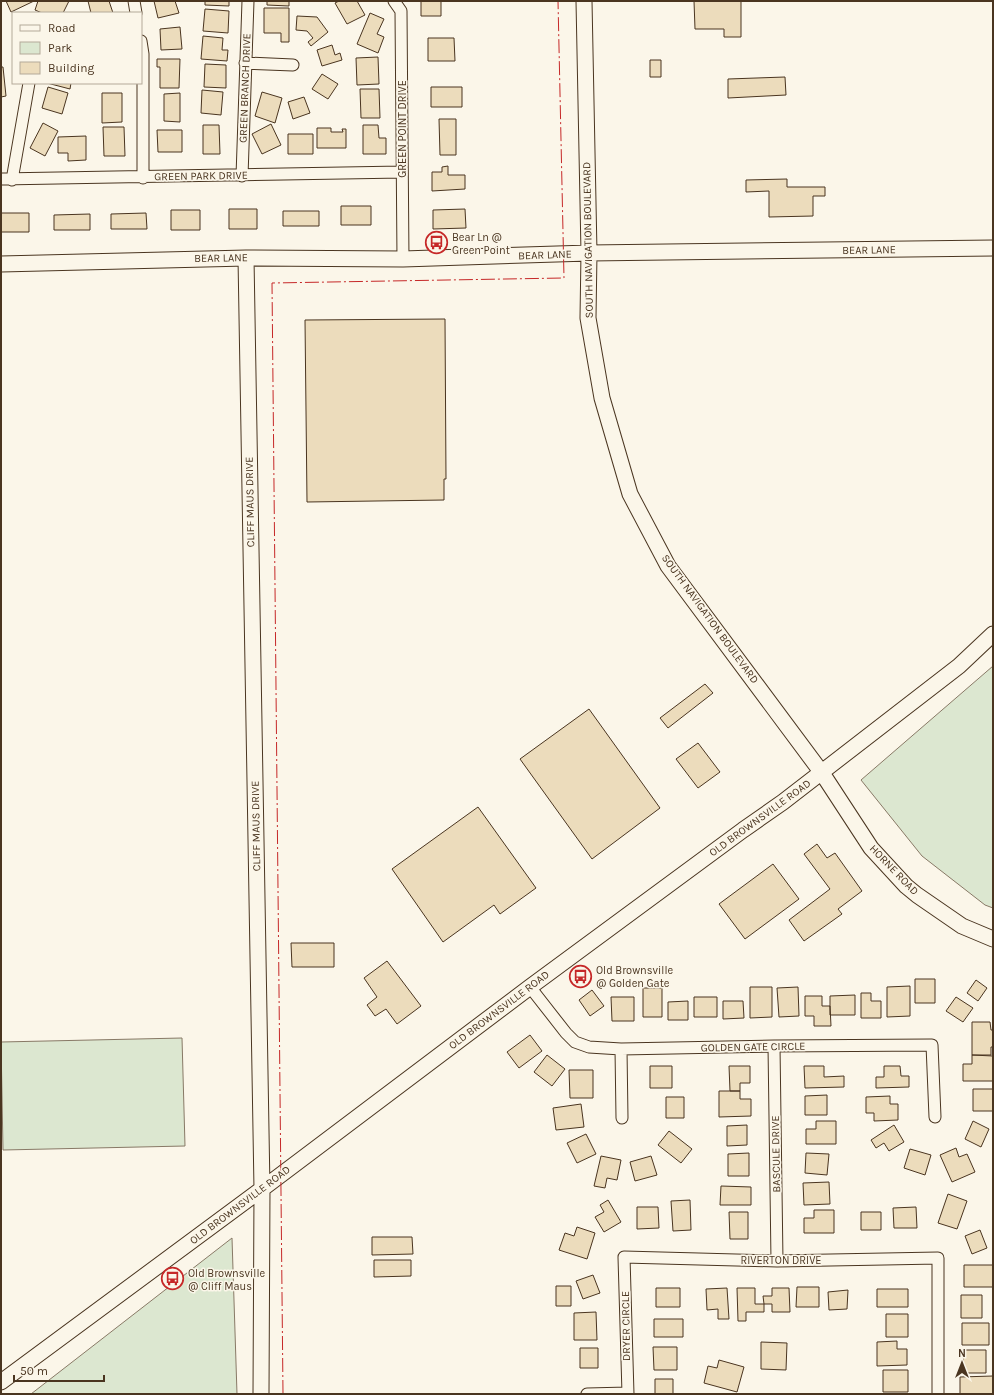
<svg xmlns="http://www.w3.org/2000/svg" width="994" height="1395" font-family="Karla,sans-serif">
<rect width="100%" height="100%" fill="#fbf6e9"/>
<path fill="#dce7d0" stroke="#887966" d="M993,666V908L985,905L922,856L861,780Z
M182,1038L185,1146L3,1150L1,1042Z
M232,1238L237,1394H31Z"/>
<path fill="#ecdcbc" stroke="#4a3520" d="M6,1H34L11,12Z
M38,1H69L63,13H42L35,10Z
M88,1H109L113,13H91Z
M154,1H175L179,13L158,18Z
M205,1H229V6L205,5Z
M267,1H289V6L267,5Z
M339,1H357L365,15L347,24L335,3Z
M421,1H441V16H421Z
M694,1H741V37H724V29H695Z
M264,8H289V42H281V33H264Z
M205,9L229,11L228,33L203,31Z
M370,13L384,19L377,34L384,37L378,53L357,44Z
M297,16L317,17L328,32L311,46L308,42L313,38L307,31L296,30Z
M180,27L182,49L161,50L160,29Z
M203,36L223,38L222,50H228L227,61L201,59Z
M428,38H454L455,61H428Z
M332,45L335,55L340,53L342,60L322,66L317,50Z
M378,57L379,84L357,85L356,58Z
M157,59H180L179,88H160V67H157Z
M650,60H661V77H650Z
M205,64L226,65V88L204,87Z
M1,67H3L6,96L1,97Z
M322,74L338,84L328,99L312,89Z
M785,77L786,95L728,98V79Z
M47,83H71L70,89Z
M48,87L68,93L62,114L42,108Z
M431,87H462V107H431Z
M360,89H379L380,118H361Z
M202,90L223,92L221,115L201,113Z
M262,92L282,98L275,123L255,116Z
M102,93H122V122L102,123Z
M180,93V122L164,121V94Z
M304,97L310,113L293,119L288,102Z
M439,119H456V155H440Z
M43,123L58,131L45,156L30,148Z
M271,124L281,145L262,154L252,134Z
M203,125H219L220,154H203Z
M363,125H378L379,138H386V154H363Z
M103,127H124L125,156H104Z
M317,128H331V132H343L342,129H346V148H317Z
M157,130H182V152H158Z
M288,134H313V154H288Z
M86,136V160L68,161V153H58V137Z
M448,166V175H465V189L432,191V172H442V167Z
M787,179V187H825V196H813V216L769,217V191L746,192V180Z
M341,206H371V225H341Z
M229,209H257V229H229Z
M465,209L466,228L433,229V210Z
M171,210H200V230H171Z
M283,211H319V226H283Z
M1,213H29V232H1Z
M146,213L147,229H111V214Z
M90,214V230H54V215Z
M445,319L446,479H444V500L307,502L305,320Z
M705,684L713,693L668,728L660,718Z
M589,709L660,808L592,859L520,759Z
M698,743L720,772L698,788L676,759Z
M478,807L536,888L500,914L494,905L443,942L392,869Z
M817,844L827,858L835,853L862,891L838,909L842,914L804,941L789,920L830,889L804,854Z
M773,864L799,899L745,939L719,904Z
M291,943H334V967H292Z
M387,961L421,1006L397,1024L386,1009L375,1016L367,1005L377,997L364,978Z
M915,979H935V1003H915Z
M976,980L987,988L978,1001L967,993Z
M910,986V1016L887,1017V987Z
M750,987H772V1017L750,1018Z
M798,987L799,1016L779,1017L777,988Z
M643,988H662V1017H643Z
M592,990L604,1006L590,1016L579,1000Z
M861,993H871V1001H881V1018H861Z
M855,995V1015H830V996Z
M805,996H822V1006H830L831,1026H814V1016H805Z
M611,997H634V1021H612Z
M694,997H717V1017H694Z
M956,997L973,1008L963,1022L946,1011Z
M688,1001V1020H668V1002Z
M723,1001H743L744,1018L723,1019Z
M972,1022H990L991,1030H993V1047H991V1055H972Z
M530,1035L542,1051L519,1068L507,1052Z
M547,1055L565,1069L552,1086L534,1072Z
M972,1055L993,1056V1081H963V1064H972Z
M650,1066H672V1088H650Z
M729,1066H750V1083H740V1091H730Z
M804,1066H824V1077L844,1076V1087L805,1088Z
M884,1066H900L901,1076H909V1087L876,1088V1077H884Z
M569,1070H593V1098H570Z
M973,1089H993V1111H973Z
M719,1091H740V1099H751V1116L719,1117Z
M827,1095V1115H805V1096Z
M890,1096V1104H898V1120L874,1121V1113H866V1097Z
M666,1097H684V1118H666Z
M581,1104L584,1127L556,1130L553,1108Z
M816,1121H836V1144H806V1129H816Z
M973,1121L989,1129L981,1147L965,1139Z
M747,1125V1145L727,1146V1126Z
M894,1125L904,1142L889,1151L884,1143L876,1148L871,1140Z
M669,1131L692,1149L681,1163L658,1145Z
M586,1134L596,1154L577,1163L567,1143Z
M956,1148L959,1157L967,1154L975,1172L952,1182L940,1155Z
M910,1149L931,1155L925,1175L904,1168Z
M749,1153V1176H728V1154Z
M806,1153L829,1154L827,1175L805,1173Z
M601,1156L621,1160L617,1180L607,1178L605,1188L594,1186Z
M651,1156L657,1175L635,1181L630,1162Z
M829,1182L830,1204L804,1205L803,1183Z
M721,1186L751,1187V1205H720Z
M948,1194L967,1201L957,1229L938,1223Z
M608,1200L621,1222L604,1232L595,1217L604,1212L600,1205Z
M690,1200L691,1230L673,1231L671,1201Z
M637,1207H658L659,1228L637,1229Z
M916,1207L917,1228H894L893,1208Z
M814,1210H834V1233H804V1218H814Z
M729,1212H748V1239H730Z
M861,1212H881V1230H861Z
M577,1227L595,1233L587,1259L559,1250L565,1233L574,1236Z
M980,1230L987,1248L972,1254L965,1236Z
M372,1237H412L413,1254L372,1255Z
M374,1260H411V1276L374,1277Z
M964,1265H993V1287H964Z
M593,1275L600,1293L583,1299L576,1281Z
M556,1286H571V1306H556Z
M797,1287H819V1307H796Z
M656,1288H680V1307H656Z
M727,1288L729,1319H718V1309L707,1310L706,1289Z
M737,1288H755V1304H764V1312H746V1321H738Z
M772,1288H789L790,1312H772V1304H764L763,1296H772Z
M877,1289H908V1307H877Z
M848,1290L847,1309L829,1310L828,1292Z
M961,1295H982V1318H961Z
M596,1312L597,1340H574V1313Z
M886,1314H908V1337H886Z
M654,1319H683V1337H654Z
M962,1323H989V1345H962Z
M897,1341V1349H907V1365L877,1366V1342Z
M761,1342L787,1343L786,1370L761,1369Z
M653,1347H677V1370H654Z
M580,1348H598V1368H580Z
M963,1350H986V1373H963Z
M719,1360L744,1367L737,1392L704,1383L708,1366L717,1368Z
M883,1370H908V1392H883Z
M993,1376V1394H960V1377Z
M655,1379H673V1394H682H655Z"/>
<g fill="none" stroke-linecap="round" stroke-linejoin="round">
<defs>
<path id="street" d="M134,1L136,13
M394,1L401,11L403,259
M141,41L143,54V178
M245,63L293,65
M242,176L248,1
M1,179L402,172
M12,180L29,83
M530,987L566,1033L575,1042L589,1047L621,1049L774,1046L932,1045L935,1117
M774,1046L777,1261
M621,1049L622,1118
M587,1394L628,1393
M628,1394L624,1257L777,1261L938,1258V1394"/>
<path id="secondary" d="M584,1L589,253L588,318L602,398L630,494L668,566L822,773L871,848L906,886L917,895L962,926L993,939
M246,258L262,1189L261,1394
M1,264L246,258L403,259L589,253L993,248
M1,1382L262,1189L530,987L743,830L783,802L959,666L993,634"/>
</defs>
<use href="#street" stroke="#4a3520" stroke-width="13"/>
<use href="#secondary" stroke="#4a3520" stroke-width="17"/>
<use href="#street" stroke="#fbf6e9" stroke-width="11"/>
<use href="#secondary" stroke="#fbf6e9" stroke-width="15"/>
<path stroke="#c62828" stroke-width="1" stroke-dasharray="14 3 2 3" stroke-linecap="butt" d="M283,1394L272,283L564,278L558,1"/>
</g>
<defs>
<symbol id="bus-ring" viewBox="-11 -11 22 22"><circle r="9.5" fill="#fbf6e9" stroke="#c62828" stroke-width="1.5"/><path d="M-5-6H5V4H4V6H2V4H-2V6H-4V4H-5ZM-3.5-4V0h7V-4ZM-3.5 1.2v1.5H-2V1.2ZM2 1.2v1.5H3.5V1.2Z" fill="#c62828"/></symbol>
</defs>
<g fill-rule="evenodd">
<use href="#bus-ring" x="424" y="230" width="25" height="25"/>
<use href="#bus-ring" x="568" y="964" width="25" height="25"/>
<use href="#bus-ring" x="160" y="1266" width="25" height="25"/>
</g>
<g text-anchor="middle" dominant-baseline="central" stroke-width="3" stroke-linejoin="round" paint-order="stroke">
<g font-size="11" fill="#4a3520" stroke="#fbf6e9">
<text transform="translate(245 88) rotate(-88)">GREEN BRANCH DRIVE</text>
<text transform="translate(402 129) rotate(-90)">GREEN POINT DRIVE</text>
<text transform="translate(201 176) rotate(-1)">GREEN PARK DRIVE</text>
<text transform="translate(588 240) rotate(-91)">SOUTH NAVIGATION BOULEVARD</text>
<text transform="translate(869 250) rotate(-1)">BEAR LANE</text>
<text transform="translate(545 255) rotate(-2)">BEAR LANE</text>
<text transform="translate(221 258) rotate(-1)">BEAR LANE</text>
<text transform="translate(250 502) rotate(-91)">CLIFF MAUS DRIVE</text>
<text transform="translate(710 619) rotate(54)">SOUTH NAVIGATION BOULEVARD</text>
<text transform="translate(760 818) rotate(-36)">OLD BROWNSVILLE ROAD</text>
<text transform="translate(256 826) rotate(-91)">CLIFF MAUS DRIVE</text>
<text transform="translate(894 870) rotate(46)">HORNE ROAD</text>
<text transform="translate(499 1010) rotate(-37)">OLD BROWNSVILLE ROAD</text>
<text transform="translate(753 1047) rotate(-1)">GOLDEN GATE CIRCLE</text>
<text transform="translate(776 1154) rotate(-91)">BASCULE DRIVE</text>
<text transform="translate(240 1205) rotate(-37)">OLD BROWNSVILLE ROAD</text>
<text x="781" y="1260">RIVERTON DRIVE</text>
<text transform="translate(626 1326) rotate(-91)">DRYER CIRCLE</text>
</g>
<g font-size="11" fill="#4a3520" stroke="#fbf6e9" text-anchor="start">
<text x="452" y="237">Bear Ln @<tspan x="452" dy="13">Green Point</tspan></text>
<text x="596" y="970">Old Brownsville<tspan x="596" dy="13">@ Golden Gate</tspan></text>
<text x="188" y="1273">Old Brownsville<tspan x="188" dy="13">@ Cliff Maus</tspan></text>
</g>
</g>
<rect width="994" height="1395" fill="none" stroke="#4a3520" stroke-width="4"/>
<rect x="12" y="12" width="130" height="72" fill="#fbf6e9" stroke="#b4a999"/>
<rect x="20" y="25" width="20" height="6" fill="#fbf6e9" stroke="#b4a999"/>
<text x="48" y="32" font-size="12" fill="#4a3520">Road</text>
<rect x="20" y="42" width="20" height="12" fill="#dce7d0" stroke="#b4a999"/>
<text x="48" y="52" font-size="12" fill="#4a3520">Park</text>
<rect x="20" y="62" width="20" height="12" fill="#ecdcbc" stroke="#b4a999"/>
<text x="48" y="72" font-size="12" fill="#4a3520">Building</text>
<g transform="translate(962 1363)" stroke="#fbf6e9" stroke-width="3" paint-order="stroke">
<path d="M0-3L7 15L0 10L-7 15Z" fill="#4a3520"/>
<text y="-6" font-size="11" font-weight="bold" text-anchor="middle" fill="#4a3520">N</text>
</g>
<path d="M14 1375v6h90v-6" fill="none" stroke="#4a3520" stroke-width="2"/>
<text x="20" y="1375" font-size="12" fill="#4a3520" stroke="#fbf6e9" stroke-width="3" paint-order="stroke">50 m</text>
</svg>
